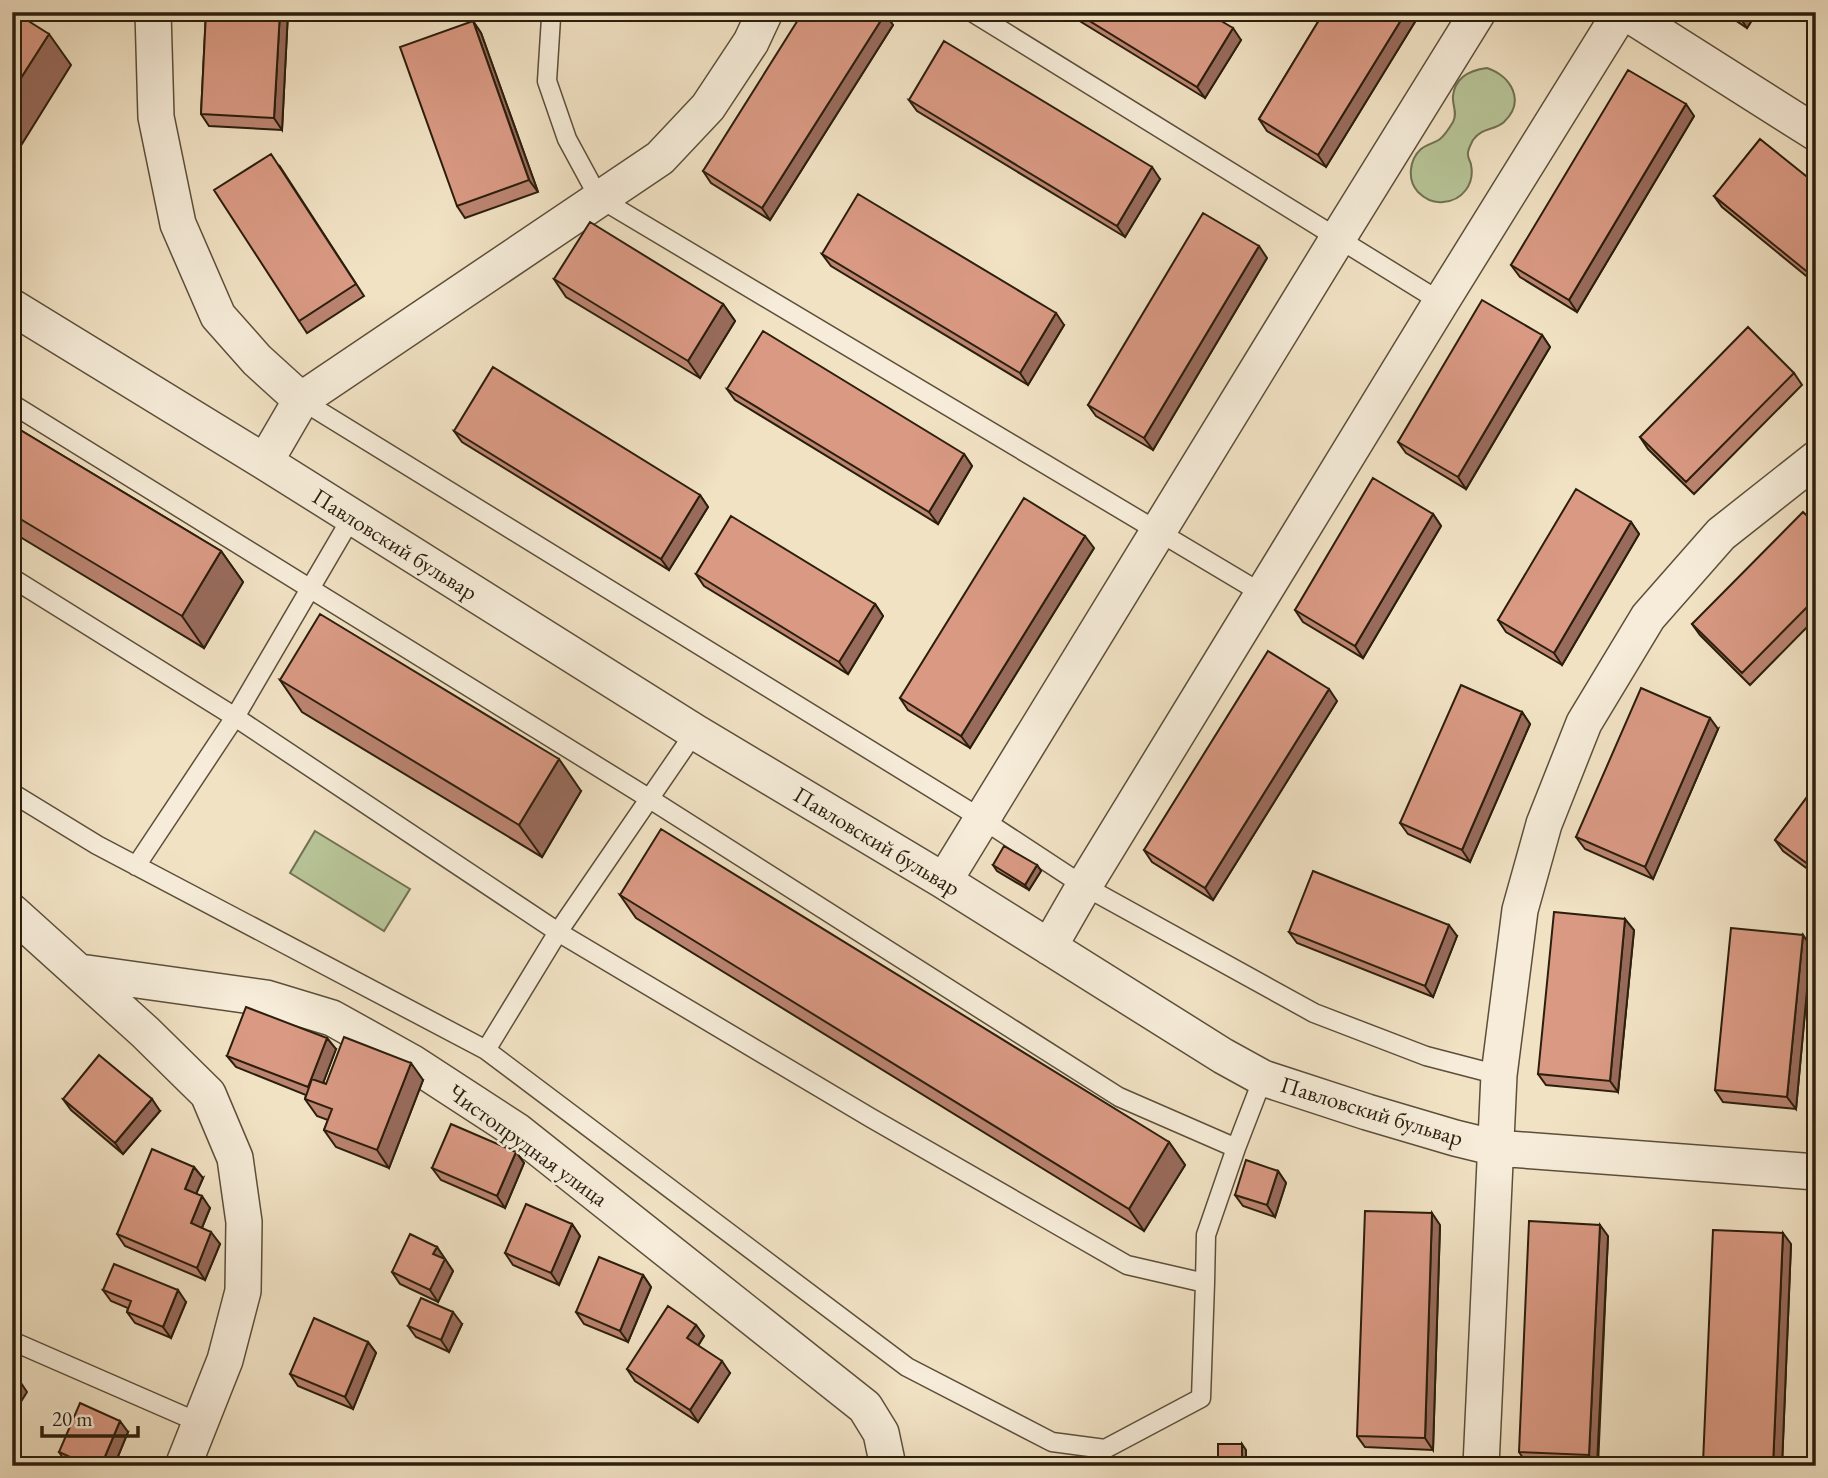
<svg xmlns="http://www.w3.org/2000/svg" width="1828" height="1478" font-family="'EB Garamond',serif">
<rect width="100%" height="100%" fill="#f1e2c4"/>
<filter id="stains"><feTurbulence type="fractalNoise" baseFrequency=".00286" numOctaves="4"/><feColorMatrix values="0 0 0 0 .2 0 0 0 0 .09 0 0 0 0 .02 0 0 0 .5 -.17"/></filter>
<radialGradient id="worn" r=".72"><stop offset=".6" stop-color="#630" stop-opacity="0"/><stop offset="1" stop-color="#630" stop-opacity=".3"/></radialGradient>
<path fill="#b7c497" stroke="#717152" stroke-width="2" d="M1487,68C1511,76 1526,101 1504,122C1494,131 1482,127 1473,140C1471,144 1467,151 1468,155C1468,159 1471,162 1471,165C1475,184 1462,201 1443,202C1434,203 1425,199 1418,192C1407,180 1409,160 1421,149C1427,144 1435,143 1440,139C1445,135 1450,127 1453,122C1458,113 1452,105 1453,96C1455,77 1471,70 1487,68Z
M315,831L410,889L384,931L290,873Z"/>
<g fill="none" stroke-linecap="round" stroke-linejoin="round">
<defs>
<path id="service" d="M553,12L551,18L547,81L567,139L599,198L1263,594
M972,12L1441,302
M301,400L982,819L1084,886L1314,1013L1426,1056L1499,1075
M12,404L650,799L1119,1097L1236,1148
M12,578L235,717L558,932L871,1118L1127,1265L1205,1283L1206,1235L1236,1148L1263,1078
M12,793L97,845L486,1050L907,1367L1052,1442L1105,1449L1201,1398L1205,1283
M136,866L235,717L352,517
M486,1050L558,932L695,732
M12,1341L200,1423"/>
<path id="minor" d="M153,12L156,117L178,224L218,316L257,360L301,400
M1625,12L1816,133
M12,307L265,462L695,732L944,881L1223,1056L1263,1078L1367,1112L1455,1138L1496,1148L1816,1172
M265,462L301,400L660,158L708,107L751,42L765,12
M944,881L1338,238L1478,12
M12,912L145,1032L208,1094L235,1158L244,1222L243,1291L225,1360L183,1466
M1049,947L1084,886L1441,302L1621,12
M80,972L266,998L332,1018L411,1062L517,1131L865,1407L881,1433L888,1466
M1481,1466L1499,1075L1520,910L1544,824L1584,723L1648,617L1721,534L1816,459"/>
</defs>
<use href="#service" stroke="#5c4f3a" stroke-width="21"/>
<use href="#minor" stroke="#5c4f3a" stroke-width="38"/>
<use href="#service" stroke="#f6ecd9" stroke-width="18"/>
<use href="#minor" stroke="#f6ecd9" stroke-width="35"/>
</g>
<path fill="#bb8471" stroke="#2b1e0c" stroke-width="2" d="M206,12H288L282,130L209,126L201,114Z
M1065,12H1206L1241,40L1205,98Z
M1324,12H1421L1326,167L1267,131L1259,119Z
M1723,12H1757L1747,28Z
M885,14L893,25L770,220L711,183L703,171Z
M473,21L481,33L538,192L465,218L457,206Z
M909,100L1160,179L1125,237L917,111Z
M1694,116L1577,312L1520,277L1511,265Z
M279,165L364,296L307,333L299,321Z
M1816,184V284L1722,207L1714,196Z
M822,254L1064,325L1028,385L831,266Z
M1267,258L1153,450L1096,416L1088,405Z
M554,279L723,304L735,321L700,378L566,297Z
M1542,335L1550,347L1466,489L1406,453L1398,442Z
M1794,373L1802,385L1694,494L1648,449L1640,437Z
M727,389L964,454L972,466L938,524L735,400Z
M12,425L221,551L243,582L204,648L12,532Z
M454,431L700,495L708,507L669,570L462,442Z
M1433,514L1441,526L1363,658L1303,622L1295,610Z
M1631,522L1639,534L1562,665L1506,632L1498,620Z
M1816,524V618L1750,685L1700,635L1692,624Z
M1094,548L970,748L908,710L900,698Z
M696,574L875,604L883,616L848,674L704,586Z
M280,680L581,791L542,857L302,712Z
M1337,701L1213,900L1152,862L1144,850Z
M1522,712L1530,724L1470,862L1408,834L1400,823Z
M1718,729L1653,879L1585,849L1576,837Z
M1816,785V875L1783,851L1775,840Z
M993,865H1037L1041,871L1029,890L997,871Z
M620,895L1169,1142L1185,1165L1144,1231L636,918Z
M1634,930L1618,1092L1546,1085L1538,1074Z
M1289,932L1457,936L1433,997L1297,943Z
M1803,935L1811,947L1796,1109L1723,1102L1715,1090Z
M336,1049L323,1083L326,1084L423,1080L389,1168L336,1147L324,1130L328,1120L317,1116L305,1099L306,1095L236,1067L227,1056Z
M63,1099L160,1111L123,1154L71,1110Z
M516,1152L524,1163L505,1208L441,1180L432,1168Z
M1278,1171L1286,1183L1275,1217L1243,1206L1235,1195Z
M203,1178L196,1194L210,1208L202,1228L220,1244L205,1280L125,1246L117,1234Z
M572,1224L580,1236L559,1285L513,1265L505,1253Z
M1440,1225L1433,1450L1365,1447L1357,1436Z
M1608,1236L1598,1466L1527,1464L1519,1452Z
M1791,1244L1782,1466H1705L1703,1463Z
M437,1247L453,1271L438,1302L400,1284L392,1272Z
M643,1275L651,1287L628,1342L584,1324L576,1312Z
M103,1290L186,1302L171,1338L135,1323L127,1312L128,1308L111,1301Z
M462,1324L449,1352L416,1337L408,1326Z
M696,1325L704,1336L698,1346L730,1373L698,1422L635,1381L627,1369Z
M368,1342L376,1353L353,1409L298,1386L290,1374Z
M128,1432L114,1466H72L67,1464L59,1452Z"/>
<path fill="#986b5c" stroke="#2b1e0c" stroke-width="2" d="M280,12H288L282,130L274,118Z
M479,12H486L483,18Z
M1406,12H1421L1326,167L1318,155Z
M1742,12H1757L1747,28L1739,16Z
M885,14L893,25L770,220L762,208Z
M473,21L481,33L538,192L529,180Z
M1233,28L1241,40L1205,98L1197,87Z
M49,34L71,65L12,160V92Z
M1686,104L1694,116L1577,312L1569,300Z
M1152,167L1160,179L1125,237L1117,226Z
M1259,246L1267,258L1153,450L1144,438Z
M723,304L735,321L700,378L688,361Z
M1056,313L1064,325L1028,385L1020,373Z
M1542,335L1550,347L1466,489L1458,477Z
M964,454L972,466L938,524L929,512Z
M700,495L708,507L669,570L661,559Z
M1433,514L1441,526L1363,658L1355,646Z
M1631,522L1639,534L1562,665L1554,653Z
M1085,536L1094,548L970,748L961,736Z
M221,551L243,582L204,648L182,616Z
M875,604L883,616L848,674L839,662Z
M1329,689L1337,701L1213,900L1205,888Z
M1522,712L1530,724L1470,862L1462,850Z
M1710,718L1718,729L1653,879L1645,867Z
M559,759L581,791L542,857L519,825Z
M1037,865L1041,871L1029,890L1025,885Z
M1625,919L1634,930L1618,1092L1610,1081Z
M1449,925L1457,936L1433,997L1425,986Z
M1803,935L1811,947L1796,1109L1787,1097Z
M327,1038L336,1049L317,1099L308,1087Z
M411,1063L423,1080L389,1168L377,1150Z
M152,1099L160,1111L123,1154L115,1143Z
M1169,1142L1185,1165L1144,1231L1129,1209Z
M516,1152L524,1163L505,1208L497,1196Z
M194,1167L203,1178L193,1201L185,1189Z
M1278,1171L1286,1183L1275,1217L1267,1205Z
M202,1196L210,1208L199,1235L191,1223Z
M1432,1213L1440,1225L1433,1450L1425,1438Z
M572,1224L580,1236L559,1285L551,1273Z
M1600,1225L1608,1236L1597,1466L1589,1455Z
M211,1232L220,1244L205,1280L197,1268Z
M1783,1233L1791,1244L1782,1466H1773Z
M437,1247L453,1271L438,1302L430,1290L433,1254Z
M643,1275L651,1287L628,1342L620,1331Z
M178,1290L186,1302L171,1338L163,1327Z
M453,1312L462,1324L449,1352L441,1340Z
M696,1325L704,1336L695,1350L687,1338Z
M368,1342L376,1353L353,1409L345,1397Z
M722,1361L730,1373L698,1422L690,1410Z
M19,1380L27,1392L12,1416V1391Z
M120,1421L128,1432L114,1466H101Z
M1242,1444L1246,1450V1466H1242Z"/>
<path fill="#d99983" stroke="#2b1e0c" stroke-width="2" d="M12,12H14L49,34L12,92Z
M206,12H280L274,118L201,114Z
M803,12H883L885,14L762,208L703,171Z
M1075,12H1206L1233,28L1197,87Z
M1324,12H1406L1318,155L1259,119Z
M1733,12H1742L1739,16Z
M473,21L529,180L457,206L400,47Z
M944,41L1152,167L1117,226L909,100Z
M1628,70L1686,104L1569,300L1511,265Z
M1760,139L1816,184V279L1714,196Z
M271,154L356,284L299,321L214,190Z
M858,194L1056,313L1020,373L822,254Z
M1203,213L1259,246L1144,438L1088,405Z
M590,222L723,304L688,361L554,279Z
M1482,300L1542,335L1458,477L1398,442Z
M1748,327L1794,373L1686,482L1640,437Z
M763,331L964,454L929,512L727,389Z
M493,367L700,495L661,559L454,431Z
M12,425L221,551L182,616L12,514Z
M1373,478L1433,514L1355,646L1295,610Z
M1576,489L1631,522L1554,653L1498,620Z
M1024,498L1085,536L961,736L900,698Z
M1803,512L1816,524V598L1742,673L1692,624Z
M731,516L875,604L839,662L696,574Z
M320,614L559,759L519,825L280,680Z
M1268,651L1329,689L1205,888L1144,850Z
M1461,685L1522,712L1462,850L1400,823Z
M1641,688L1710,718L1645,867L1576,837Z
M1816,785V870L1775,840Z
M661,829L1169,1142L1129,1209L620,895Z
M1004,846L1037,865L1025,885L993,865Z
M1313,871L1449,925L1425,986L1289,932Z
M1554,912L1625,919L1610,1081L1538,1074Z
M1731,928L1803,935L1787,1097L1715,1090Z
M246,1007L327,1038L308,1087L227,1056Z
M344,1037L411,1063L377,1150L324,1130L332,1109L305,1099L312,1079L326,1084Z
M99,1055L152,1099L115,1143L63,1099Z
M451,1124L516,1152L497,1196L432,1168Z
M152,1149L194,1167L185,1189L202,1196L191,1223L211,1232L197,1268L117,1234Z
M1246,1160L1278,1171L1267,1205L1235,1195Z
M526,1204L572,1224L551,1273L505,1253Z
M1365,1211L1432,1213L1425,1438L1357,1436Z
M1529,1221L1600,1225L1589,1455L1519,1452Z
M1713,1230L1783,1233L1773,1466L1703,1463Z
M410,1234L437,1247L433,1254L445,1259L430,1290L392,1272Z
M599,1257L643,1275L620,1331L576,1312Z
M114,1264L178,1290L163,1327L127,1312L131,1301L103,1290Z
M421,1298L453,1312L441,1340L408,1326Z
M668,1306L696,1325L687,1338L722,1361L690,1410L627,1369Z
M314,1318L368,1342L345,1397L290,1374Z
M12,1376L19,1380L12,1391Z
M80,1403L120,1421L101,1466H90L59,1452Z
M1218,1444H1242V1466H1218Z"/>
<g text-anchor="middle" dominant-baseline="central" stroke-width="5" stroke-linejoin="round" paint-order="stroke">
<g font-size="23" fill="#2b1e0c" stroke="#f6ecd9">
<text transform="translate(395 544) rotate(32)">Павловский бульвар</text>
<text transform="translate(877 841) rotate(31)">Павловский бульвар</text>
<text transform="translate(1372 1111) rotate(17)">Павловский бульвар</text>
<text transform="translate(528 1145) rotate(36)">Чистопрудная улица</text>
</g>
</g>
<rect width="1828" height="1478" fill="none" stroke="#f1e2c4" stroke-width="42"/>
<rect x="14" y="14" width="1800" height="1450" fill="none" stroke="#2b1e0c" stroke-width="3.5"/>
<rect x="21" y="21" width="1786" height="1436" fill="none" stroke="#2b1e0c" stroke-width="2"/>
<path d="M42 1426v10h96v-10" fill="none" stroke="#2b1e0c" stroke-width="3.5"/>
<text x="52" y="1426" font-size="21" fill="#2b1e0c" stroke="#f6ecd9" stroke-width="5" paint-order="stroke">20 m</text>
<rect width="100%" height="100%" filter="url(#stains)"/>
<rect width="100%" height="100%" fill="url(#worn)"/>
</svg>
